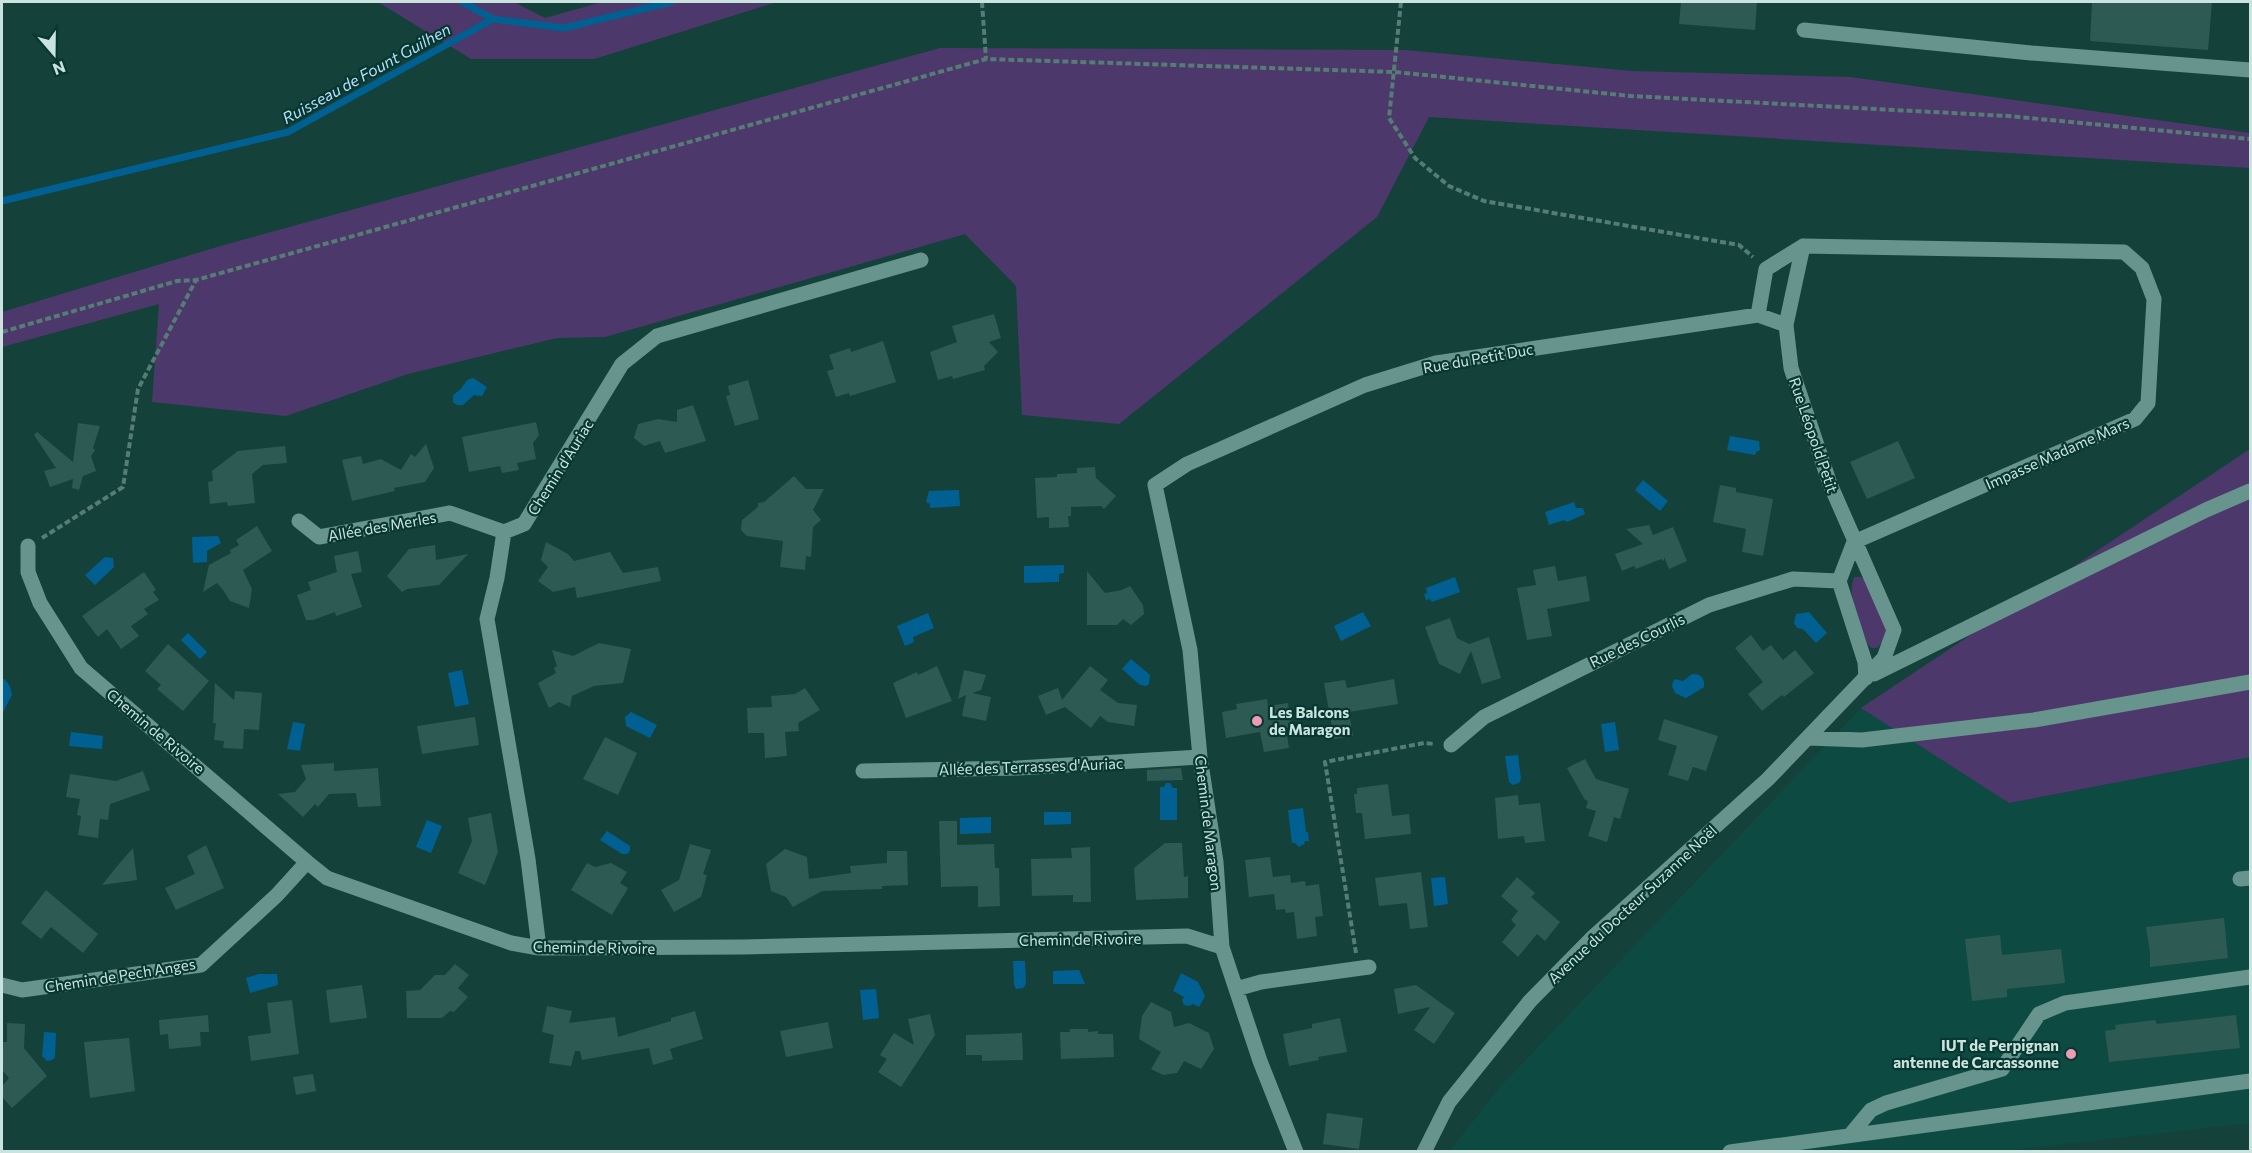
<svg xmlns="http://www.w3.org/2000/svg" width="2252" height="1153" font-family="Commissioner,sans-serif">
<rect width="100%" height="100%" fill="#14423b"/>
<path fill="#0d4b42" d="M1861,708L2009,803L2250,757V1123L1992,1152H1449L1500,1087Z"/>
<path fill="#4d386b" d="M378,2H514L545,18L602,2H777L594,59H471Z
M940,48L1405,50L1632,71L1850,77L2250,133V168L1429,117L1377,217L1119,424L1022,415L1016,286L965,234L605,337L557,338L408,374L286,416L152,402L159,304L2,347V312L217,247Z
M2250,449V757L2009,803L1861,708Z
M1854,577H1861L1865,580L1887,628L1886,637L1877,648H1872L1868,645C1861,625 1846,599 1854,577Z"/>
<path fill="#006091" d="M473,378L487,387L482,396L474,395L463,405H457L453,402V395L461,389L467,380Z
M1730,436L1759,441L1760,450L1756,452L1755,455L1727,450Z
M1643,480L1668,501L1660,511L1635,490Z
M959,490L960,506L930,508V504L926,502L929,491Z
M1574,502L1576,508H1583L1585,514L1567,522L1564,520L1549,525L1545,512Z
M218,536L221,543L207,551V562L193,563L192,537Z
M105,557L113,558L114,567L95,585L85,575Z
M1064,565V573L1059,574V582L1024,583V566Z
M1455,577L1460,592L1432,602L1430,599L1426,600L1424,594L1427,593L1426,588Z
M1363,612L1371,626L1341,641L1334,626Z
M1809,612L1827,633L1816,643L1803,629L1797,628L1794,623L1796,614Z
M928,613L934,628L913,637L914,642L905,646L897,626Z
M188,633L207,652L200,659L181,640Z
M1131,659L1150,675L1149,684L1146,686L1140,685L1122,669Z
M462,670L469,704L455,707L448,673Z
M1692,674C1701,674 1705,678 1704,687L1686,698L1675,693L1672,686L1674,679L1683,681Z
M2,678C9,682 11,688 12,695L3,712Z
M631,712L657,725L650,738L626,726L625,717Z
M293,722L305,724L300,751L287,749Z
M1615,722L1619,750L1605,752L1601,724Z
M71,732L103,736L102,749L69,746Z
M1518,755L1521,779L1519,783L1513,785L1509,782L1505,756Z
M1166,783H1170L1173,788H1177V820H1160V787H1164Z
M1303,808L1306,832H1308L1309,841H1305L1304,844L1299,847L1295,843H1292L1288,810Z
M1044,812H1071V824L1044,825Z
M991,817V833L960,834V818Z
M427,820L442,826L431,853L416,847Z
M607,831L630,846V851L627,854H622L600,840Z
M1445,877L1448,904L1434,906L1431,878Z
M1013,961H1025L1026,984L1023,988L1016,989L1014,985Z
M1079,970L1085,984H1053V971Z
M1181,973L1198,982L1205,996L1199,1007L1193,1004L1189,1006L1184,1005L1182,1000L1184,997L1173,991Z
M259,974H277L278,985L250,993L246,978Z
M876,989L879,1018L863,1020L860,990Z
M44,1032L56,1033L55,1057L52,1060L47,1061L42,1056Z"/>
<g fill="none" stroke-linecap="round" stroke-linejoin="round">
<path stroke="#006091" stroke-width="7" d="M462,2L493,19
M2,201L288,132L493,19L564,28L671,2"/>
</g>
<path fill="#2d5a52" d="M1681,2H1757L1755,30L1679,24Z
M2092,2H2212L2208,50L2090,41Z
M994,314L1001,338L989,342L998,352L984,366L985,370L953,379L952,376L938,380L930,352L957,342L952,326Z
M883,341L896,382L850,396L849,393L836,397L827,371L834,369L829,355L850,348L851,352Z
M748,380L759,419L735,426L726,396L730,395L728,386Z
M693,405L706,441L665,453L660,441L644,446L634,438L638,424L658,419L677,422V410Z
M536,422L539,435L533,443L536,459L517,463L519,470L502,473L500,466L469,472L462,437Z
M78,423L100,426L93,448L95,450L91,456L96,471L83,476L79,490L72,488L73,479L50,487L44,471L56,468L34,435L37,432L73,462Z
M1898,441L1915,478L1867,499L1850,462Z
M426,444L434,468L425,482L394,488L395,491L352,501L342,460L361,456L363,464L381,459L401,470L411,454L415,457Z
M285,446L287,463L263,465L252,474L255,503L228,506L227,502L210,504L208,482L213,481L212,471L238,451Z
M1095,467L1096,478L1116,496L1104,509L1101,506L1071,507V516H1068L1069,527L1049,528V517L1037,518L1035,478L1057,477V474L1077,473V468Z
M794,476L806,489H824L813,510L821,520L813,527L811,557L806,556L805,570L780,567L783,541L747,536L741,530L742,520L758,507V503L764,502Z
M1720,485L1736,488V492L1773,499L1763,556L1742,552L1746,529L1713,522Z
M1649,525L1653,535L1673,527L1687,561L1669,569L1664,557V561L1661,559L1636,569L1634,566L1622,571L1615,554L1643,544L1626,529Z
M257,526L272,551L243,570L252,589L249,608L230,601L223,590L217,583L203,592L209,565L231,553L230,550L239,545L236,540Z
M546,542L568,554L574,561L610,552L623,573L658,567L661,581L577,598L575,587L553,592L538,581L548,567L541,560Z
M435,545L436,560L468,554L439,585L407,589L402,592L387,576L409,549Z
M358,551L362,572L351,574L362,607L336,616L335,612L313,620H306L297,595L311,590L308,582L337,572L334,556Z
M1555,566L1558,581L1586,576L1590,601L1547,609L1552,636L1527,640L1517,588L1536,585L1533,570Z
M1087,571L1105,593L1122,590L1130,586L1143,605L1144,614L1131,625L1123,619L1117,625H1087Z
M144,572L156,590L153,592L159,600L144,609L148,614L131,626L139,636L121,649L107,629L98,637L82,616Z
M1450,618L1457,638L1469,644L1489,637L1501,678L1482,684L1471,651L1460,674L1439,664L1425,627Z
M1751,635L1763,651L1771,645L1783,660L1795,650L1814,673L1784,697L1782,695L1762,711L1748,694L1763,682L1735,648Z
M599,643L631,649L623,683L594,686L572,696L570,707L559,702L549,708L538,683L556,673L554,668L557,666L552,650L573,656Z
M168,644L209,681L183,711L157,689L161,685L145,671Z
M937,666L952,701L906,718L893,683L917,672L918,675Z
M1090,666L1108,680L1100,690L1118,703L1137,705L1134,726L1108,722L1100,716L1091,728L1065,707L1046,715L1038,696L1058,688L1062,700Z
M964,670L986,675L981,690L972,693L991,697L986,721L962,716L966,695L958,699Z
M1394,679L1398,704L1349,712L1353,736L1334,739L1324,683L1345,680L1347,688Z
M215,683L234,700L235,691L262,693L259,730L244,729L243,749L223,748L224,741L214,740L216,723H213Z
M805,688L820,710L798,723L799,731L785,732L787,756L765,758L764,733H748L747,708L772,707L771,696L795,694Z
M1267,699L1268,706L1288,703L1291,727L1286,728L1289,748L1264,752L1260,732L1226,738L1222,712L1237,709L1236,704Z
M475,717L479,745L422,754L417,726Z
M1664,719L1718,736L1706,771L1693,767L1688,781L1668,775L1677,746L1658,740Z
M605,737L637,753L618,795L583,779Z
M1585,759L1596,779L1629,789L1620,819L1614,817L1607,842L1588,836L1596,811L1586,808L1588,801L1585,800L1567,768Z
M334,763V771L378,768L381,806L358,807L356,793L329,794L318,807L315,804L303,817L278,794L295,792L306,779L301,765Z
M1181,768L1183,780L1147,781V770Z
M143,771L150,790L110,804L108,820L100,819L98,838L78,835L81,816L77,815L80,799L66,797L70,774L116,781Z
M1388,784L1392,816L1409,814L1411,834L1365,839L1362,813H1356L1354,794H1357V788Z
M1518,795L1519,805L1540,803L1545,841L1525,843L1524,836L1498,839L1495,798Z
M491,813L498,852L485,885L458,873L472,841L468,818Z
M939,821H957V845L994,844L995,868H999L1000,906L978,907V886L941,887Z
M1165,843H1182L1184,877L1188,876V898L1136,900L1134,868Z
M690,844L711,850L703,874L707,875L701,897L674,912L661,890L679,880Z
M206,845L224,888L176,910L165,888L195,874L187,856Z
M1090,847L1091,902H1073V895L1032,896L1031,859L1072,858L1071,848Z
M133,848L137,880L102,885L118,865Z
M785,849L807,857L809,879L851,873L850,866L887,863V851H907L908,885L882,886V889L822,891L793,907L786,897L771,891L766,864Z
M1270,857L1273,877L1290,875L1291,883L1305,881L1306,886L1319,884L1323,916L1315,917L1317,936L1297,939L1294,912L1286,913L1285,909L1276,910L1274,894L1249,897L1245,860Z
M587,863L595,867L611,863L627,872L620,883L628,888L612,915L571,890Z
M1421,872L1428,927L1410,929L1407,903L1379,906L1375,878Z
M1517,877L1535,893L1531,897L1560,922L1545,941L1537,934L1518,957L1502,942L1516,925L1511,920L1518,911L1501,896Z
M46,890L98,934L83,953L51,927L41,939L21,923Z
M2224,918L2228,958L2150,967V952L2146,927Z
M2000,935L2002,955L2061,949L2065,983L2007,989V997L1972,1001L1965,939Z
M455,964L469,975L458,988L468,997L454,1012L450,1011L442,1018H407L406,991L420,990L435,975H445Z
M362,985L367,1018L330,1023L326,990Z
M1416,985L1455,1013L1434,1044L1414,1030L1430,1007L1398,1014L1394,989Z
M292,1000L299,1054L251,1061L248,1036L271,1033L267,1003Z
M1151,1002L1171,1012L1174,1027L1189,1023L1209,1033L1214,1049L1201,1069L1184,1061L1177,1073L1163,1075L1151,1069L1161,1052L1139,1039L1142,1016Z
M547,1006L572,1011L569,1023L615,1017L618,1037L671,1021V1018L695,1011L703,1039L670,1049L673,1059L653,1065L649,1048L582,1060L580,1051H575L571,1066L549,1063L554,1035L542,1032Z
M930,1014L935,1035L901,1087L878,1072L887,1059L880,1055L894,1033L914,1045L908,1019Z
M208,1015L209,1032H200L201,1046L169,1049L168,1034L160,1035L159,1020Z
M2236,1015L2240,1048L2109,1062L2105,1031L2116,1029L2115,1025L2155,1020L2157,1024Z
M1340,1018L1347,1052L1318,1057L1319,1060L1289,1066L1283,1034L1312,1028V1024Z
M828,1022L833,1048L786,1057L780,1031Z
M7,1023L25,1024L24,1048L47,1076L12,1108L2,1097V1086L9,1078L2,1070V1042H7Z
M1070,1029H1088V1032L1098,1031V1034H1113L1114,1057L1061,1059L1060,1032H1070Z
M1022,1033L1023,1060L982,1061V1055H966V1035Z
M129,1038L135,1091L90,1098L84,1042Z
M313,1074L316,1091L296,1095L293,1077Z
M1327,1113L1363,1118L1359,1149L1323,1144Z"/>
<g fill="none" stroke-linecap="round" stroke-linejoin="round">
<path stroke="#557c75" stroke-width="4" stroke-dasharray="6 3" stroke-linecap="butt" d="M982,2L986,59
M1401,2L1389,118L1415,158L1449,186L1484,201L1739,245L1753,257
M2,332L177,281L196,280L986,59L1395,72L1631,96L2008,116L2250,139
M42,538L123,487L138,389L196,280
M1356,953L1325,762L1424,743L1434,744"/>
<path stroke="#67948c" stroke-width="15" d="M1804,30L2031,53L2250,70
M1758,315L1766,269L1803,246L2124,252L2142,268L2154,299L2148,403L2135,419L1854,542L1839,581
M299,521L319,537L450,513L504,532
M28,546V572L40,603L81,668L307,862L327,878L511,943L539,948L743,947L1187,936L1222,947
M1839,581L1865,662L1866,678
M1874,674L2206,510L2250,491
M1808,738L1862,740L2034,720L2250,682
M1451,745L1484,717L1709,605L1793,579L1839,581
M863,771L1018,768L1200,757
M2240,879L2250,878
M539,948L528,859L487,619L497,578L504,532L524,524L622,364L657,336L921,260
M2,985L22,990L201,965L277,895L307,862
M1236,989L1261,982L1369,967
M1851,1134L1871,1110L1886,1103L2002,1069L2039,1014L2065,1003L2250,977
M1296,1152L1260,1061L1222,947L1216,862L1200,757L1190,650L1155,485L1187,464L1365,385L1436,363L1758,315L1786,325
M1424,1152L1449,1102L1530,1001L1593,937L1768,779L1884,658L1894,630L1830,484L1791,368L1786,325L1803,246
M1730,1152L2250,1081"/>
</g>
<g fill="#f19ab3" stroke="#063730" stroke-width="2">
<circle cx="1257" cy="721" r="6"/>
<circle cx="2071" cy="1054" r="6"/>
</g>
<g text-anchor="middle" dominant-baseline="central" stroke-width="4.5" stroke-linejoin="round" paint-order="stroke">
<g font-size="15" fill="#cbe3de" stroke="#063730">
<text transform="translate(1478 358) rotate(-10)">Rue du Petit Duc</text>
<text transform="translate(1814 435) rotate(71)">Rue Léopold Petit</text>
<text transform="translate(2057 453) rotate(-24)">Impasse Madame Mars</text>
<text transform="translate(560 467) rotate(-58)">Chemin d'Auriac</text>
<text transform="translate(382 526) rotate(-10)">Allée des Merles</text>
<text transform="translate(1637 640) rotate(-26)">Rue des Courlis</text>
<text transform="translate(156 731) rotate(40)">Chemin de Rivoire</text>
<text transform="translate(1031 766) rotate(-2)">Allée des Terrasses d'Auriac</text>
<text transform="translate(1209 823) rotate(83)">Chemin de Maragon</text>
<text transform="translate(1632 904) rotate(-43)">Avenue du Docteur Suzanne Noël</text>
<text transform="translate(1080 939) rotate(-1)">Chemin de Rivoire</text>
<text transform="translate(594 947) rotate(1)">Chemin de Rivoire</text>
<text transform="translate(120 975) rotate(-9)">Chemin de Pech Anges</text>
</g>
<g font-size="15" font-weight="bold" fill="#cbe3de" stroke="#063730" text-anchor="start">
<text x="1269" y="712">Les Balcons<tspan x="1269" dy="17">de Maragon</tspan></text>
<text x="2059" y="1045" text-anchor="end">IUT de Perpignan<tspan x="2059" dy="17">antenne de Carcassonne</tspan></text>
</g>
<g font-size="16" font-style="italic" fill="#badffc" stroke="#063730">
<text transform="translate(366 73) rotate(-29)">Ruisseau de Fount Guilhen</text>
</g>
</g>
<rect width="2252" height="1153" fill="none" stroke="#cbe3de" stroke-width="6"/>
<g transform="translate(54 54) rotate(160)" stroke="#063730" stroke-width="4.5" paint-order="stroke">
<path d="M0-4.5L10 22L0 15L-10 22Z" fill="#cbe3de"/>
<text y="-9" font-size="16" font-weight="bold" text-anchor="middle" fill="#cbe3de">N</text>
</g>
</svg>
